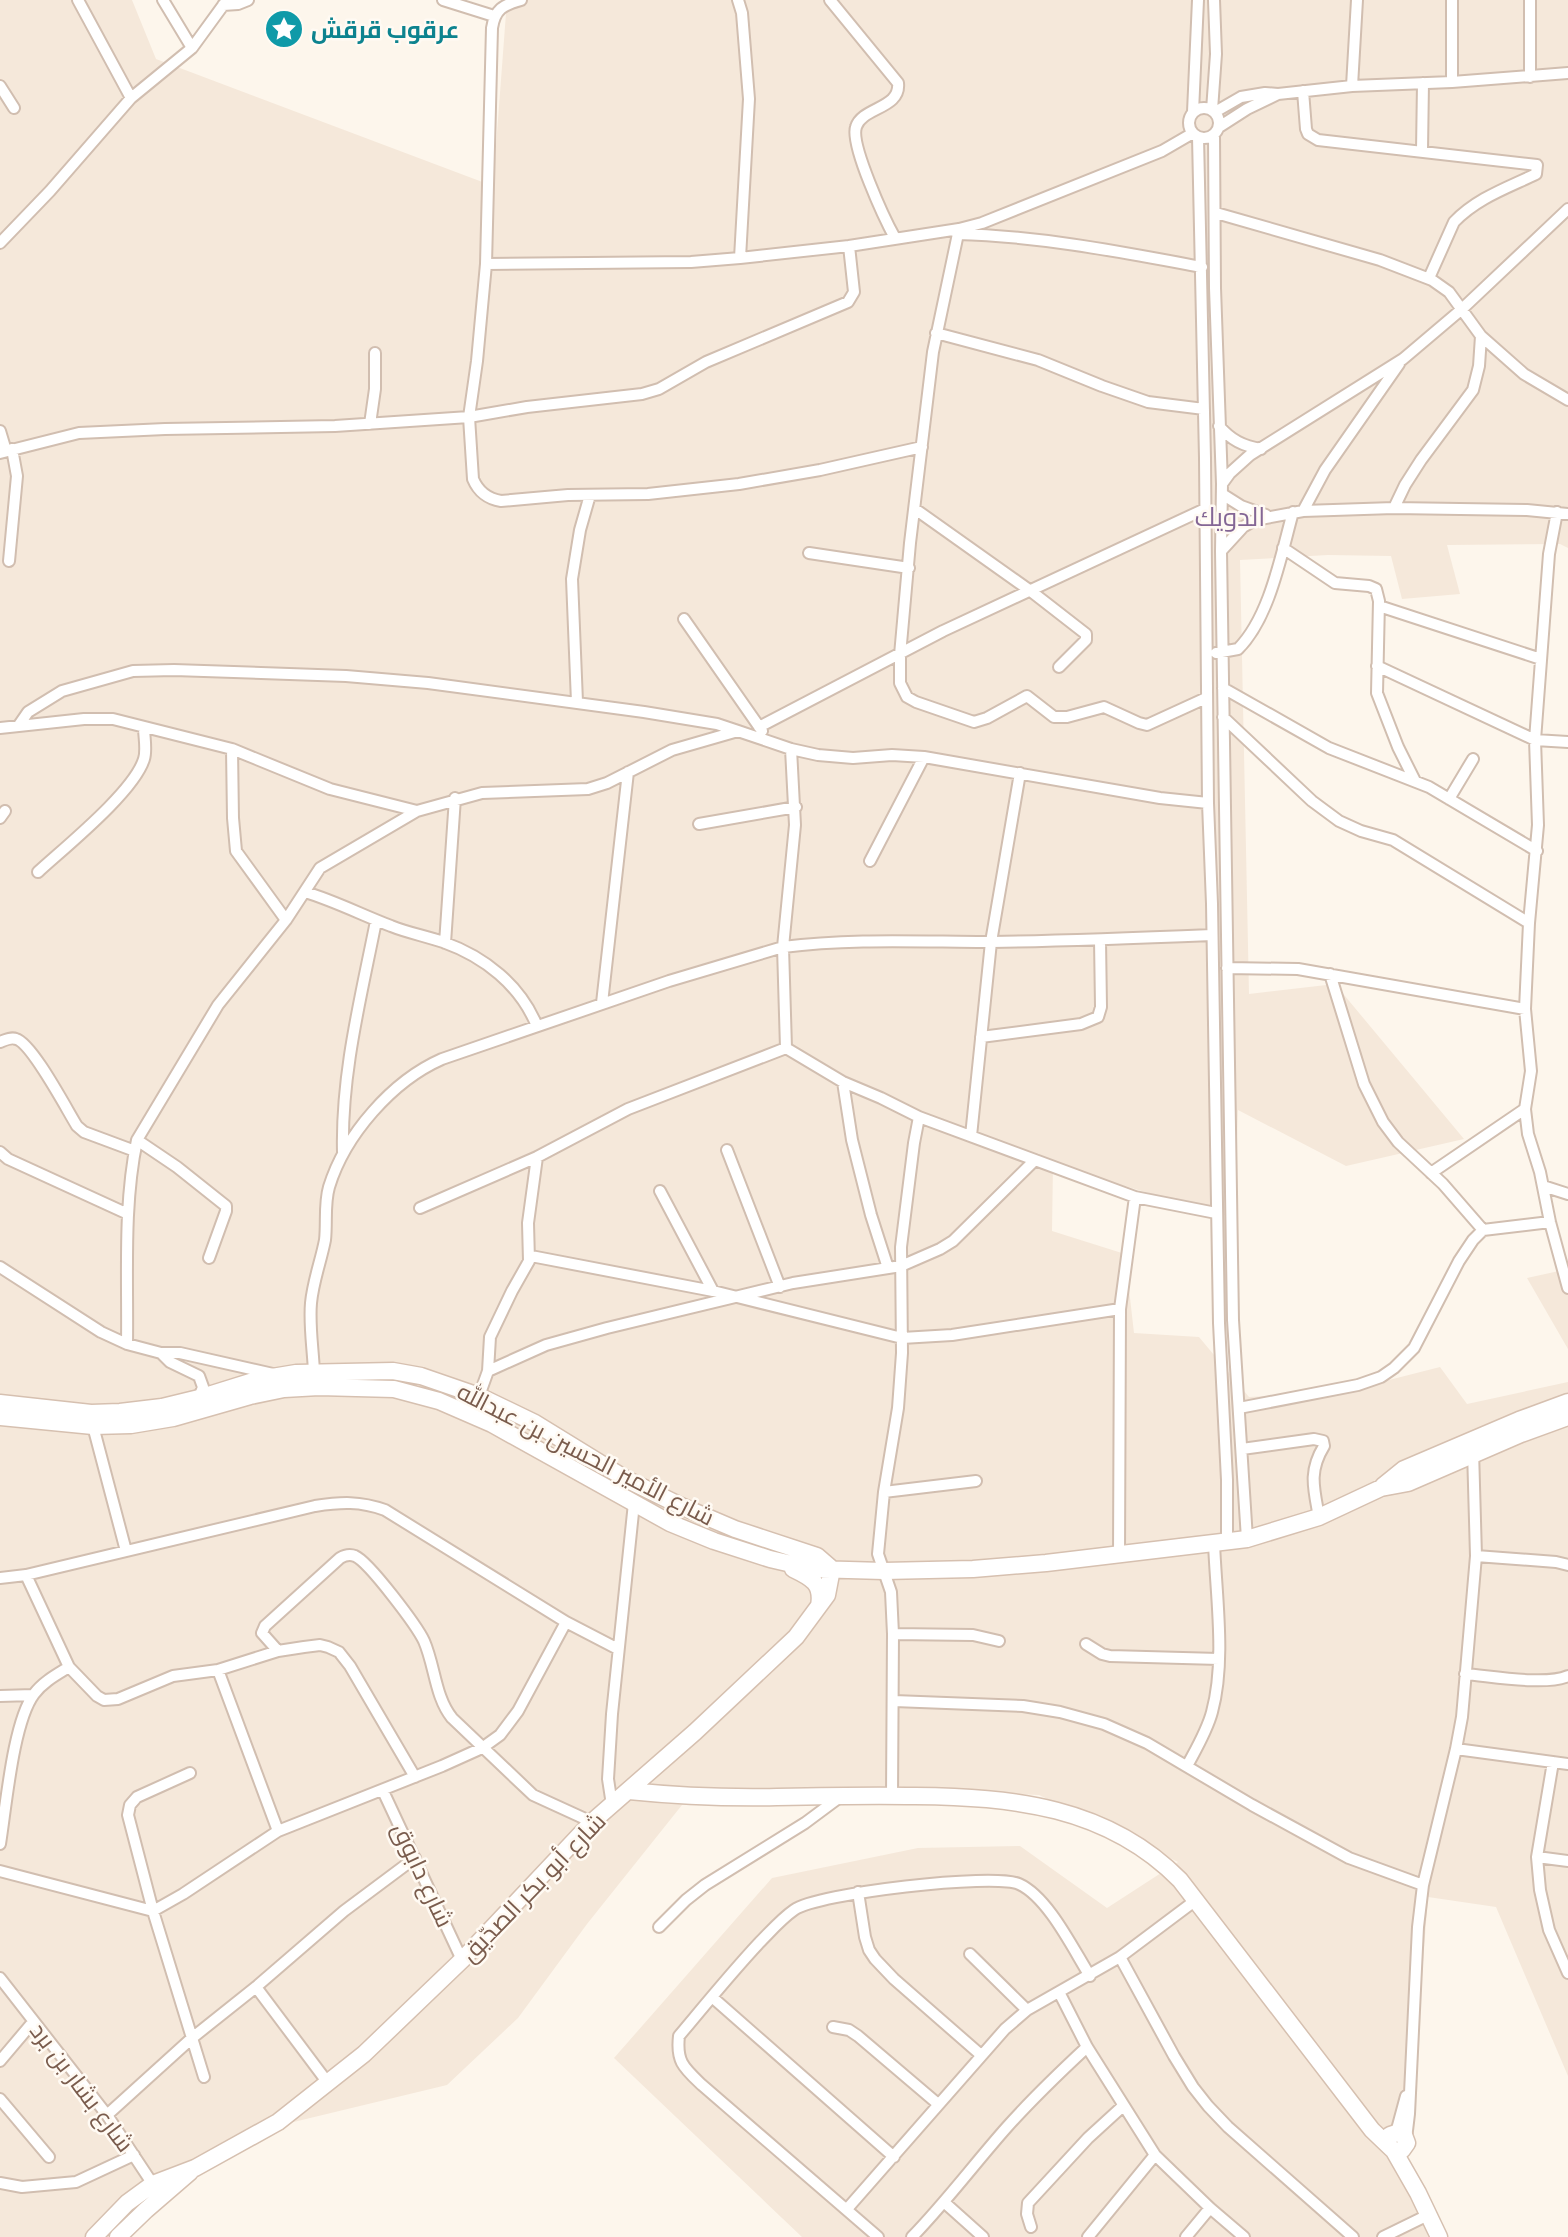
<svg xmlns="http://www.w3.org/2000/svg" width="1568" height="2237" font-family="Poppins,Cairo,sans-serif">
<rect width="100%" height="100%" fill="#fdf6ec"/>
<path fill="#f5e8da" d="M0,0H132L156,59L493,186L507,0H1568V548L1560,544L1447,545L1460,594L1402,599L1391,556L1328,555L1240,560L1249,994L1335,984L1464,1139L1346,1166L1238,1110L1234,1218L1053,1165L1052,1231L1125,1254L1134,1333L1199,1337L1249,1397L1342,1392L1440,1367L1467,1404L1568,1382V2076L1496,1907L1428,1897L1407,2171L1428,2237H802L614,2058L772,1878L918,1848L1020,1846L1107,1908L1178,1862L1039,1795L856,1787L682,1805L587,1924L518,2018L447,2085L277,2126L160,2174L95,2237H0Z
M1568,1269V1349L1527,1278Z"/>
<g fill="none" stroke-linecap="round" stroke-linejoin="round">
<defs>
<path id="street" d="M78,0L131,98
M163,0L192,48
M443,0L494,16
M521,0C503,5 495,9 492,28L486,264L477,361L469,417L473,479C478,491 488,499 501,501L568,495L648,494L739,484L820,470L922,447
M738,0L742,13L749,99L740,258L849,246
M830,0L898,83C901,109 862,107 856,127C850,145 885,220 895,238
M1452,0V82
M1530,0V77
M223,5L238,4L248,0
M0,86L14,108
M1352,86L1357,0
M1303,91L1306,129L1308,134L1318,140L1537,165L1536,174C1507,188 1477,198 1454,222L1429,278
M1189 123a15 15 0 1 1 30 0a15 15 0 1 1-30 0Z
M1212,110L1216,54L1214,0
M1193,112L1198,0
M1215,112L1241,97L1265,93L1278,94L1352,86L1452,82L1568,73
M1219,127L1247,109L1278,94
M1214,134L1215,288L1222,484L1221,551L1233,1320L1247,1539
M1198,137L1205,458L1208,803L1212,904L1219,1323L1227,1480V1541
M1422,150L1423,83
M1216,213L1380,260L1432,280L1449,292L1481,336L1479,366L1473,390L1421,460L1405,485L1394,508
M959,229L933,352L910,543L900,655V683L907,697L916,702L974,722L987,718L1027,696L1054,717H1067L1104,707L1139,723L1147,725L1206,698
M957,234C1040,236 1121,252 1202,267
M0,243L50,191L131,98L192,48L227,0
M486,264L691,262L740,258
M936,333L1038,360L1102,386L1148,402L1204,409
M1481,336L1524,374L1568,400
M370,424L375,389V353
M1219,426C1231,440 1243,446 1261,449
M0,431L6,451
M0,453L79,433L165,429L335,426L469,417L527,407L642,394L659,389L706,362L848,302L854,292L849,246L959,229L982,223L1162,151L1193,133
M1222,484L1230,473L1250,455L1403,359L1462,309L1568,209
M1222,494L1241,506L1266,515
M915,509L1032,592L1086,634V640L1059,667
M1303,511L1325,470L1399,364
M1557,512L1549,554L1535,740L1538,825L1529,923L1525,1009L1531,1071L1525,1109L1528,1134L1540,1172L1550,1222L1568,1288
M1283,548L1335,583L1369,586L1376,589L1379,601L1377,693L1398,747L1415,781
M1221,551L1243,527L1255,520L1303,511L1394,508L1527,510L1568,514
M809,553L909,568
M9,561L17,476L12,449
M1379,606L1541,659
M684,619L762,731
M1216,653L1238,649C1270,617 1281,555 1293,512
M1377,666L1535,740L1568,742
M1223,688L1329,748L1429,787L1537,851
M577,702L572,579L580,530L590,495
M1223,717L1312,801L1339,821L1361,831L1393,840L1529,923
M19,725L28,712L62,691L133,671L174,670L346,676L428,683L644,712L717,724L738,731
M759,727L943,631L1205,509
M0,728L84,719H113L232,749L330,789L417,811L482,793L588,789L607,783L672,750L738,731L791,749L818,755L853,758L892,755L924,757L1160,798L1208,803
M232,749L233,818L236,851L286,920
M1449,799L1473,759
M0,818L5,811
M699,824L796,807
M870,861L924,757
M38,872C64,848 134,792 144,759C147,750 144,737 144,727
M305,892C335,901 362,915 391,926C408,933 426,936 443,942C485,957 520,985 537,1026
M445,943L455,798
M1227,968L1298,969L1525,1009
M1330,974L1364,1084L1383,1122L1398,1142L1443,1184L1483,1230
M602,1003L628,772
M981,1037L1081,1024L1098,1017L1101,1007L1100,940
M0,1042C5,1040 11,1037 16,1039C32,1043 67,1110 77,1126L84,1132L135,1151
M786,1048L783,947C853,938 922,942 992,942C1065,941 1139,938 1212,935
M786,1048L843,1082L881,1098L919,1117
M843,1082L852,1140L871,1215L888,1268
M971,1136L991,942L1020,773
M137,1140L218,1005L286,920L320,868L417,811
M727,1150L780,1287
M0,1152L8,1159L128,1214
M343,1152C341,1074 361,997 376,921
M1431,1173L1525,1109
M1543,1186L1568,1194
M660,1191L713,1291
M420,1208L537,1157L628,1109L786,1048
M531,1256L713,1291L902,1338L952,1335L1120,1309
M0,1267L101,1332L127,1344L161,1353H180L273,1374
M127,1344C128,1277 123,1206 137,1140L177,1167L226,1206V1211L209,1258
M161,1353L170,1362L199,1376L203,1387L199,1398
M488,1371L546,1345L607,1328L793,1283L901,1266L940,1249L953,1241L1035,1160
M314,1372C313,1349 309,1325 311,1303C313,1281 321,1261 325,1240C327,1223 324,1204 329,1187C345,1135 392,1081 442,1059L669,981L783,947L795,825L791,749
M479,1396L488,1371L490,1337L512,1291L529,1261L528,1223L537,1157
M1239,1408L1358,1385L1381,1377L1394,1368L1414,1348L1459,1261L1473,1240L1483,1230L1550,1222
M93,1426L126,1551
M1242,1449L1314,1439L1323,1441L1324,1446C1308,1472 1314,1489 1319,1517
M884,1492L976,1481
M1119,1555L1120,1309L1135,1197
M1476,1556L1556,1562L1568,1565
M26,1575L69,1667L97,1696L104,1700L118,1699L173,1676L218,1670L278,1651L304,1647L320,1645L328,1647L339,1652L350,1666L415,1777
M0,1578L26,1575L315,1506C341,1502 360,1501 385,1510L566,1622L618,1649
M893,1634L973,1635L999,1641
M1086,1644L1102,1654L1110,1656L1219,1659
M278,1651L262,1633L265,1626L340,1558C345,1555 350,1554 355,1556C369,1562 417,1626 424,1641C435,1666 435,1697 452,1718L533,1795L592,1822
M218,1670L278,1831
M1465,1674C1491,1676 1545,1686 1568,1676
M0,1696L33,1695
M894,1701L1023,1706L1060,1712L1104,1724L1147,1743L1252,1805L1349,1858L1423,1885
M1456,1749L1568,1764
M1553,1762L1537,1857L1540,1890L1549,1930L1568,1973
M1187,1766C1196,1749 1207,1731 1212,1712C1226,1661 1216,1596 1214,1543
M190,1773L137,1797L130,1805L128,1815L153,1911L204,2077
M383,1791L462,1960
M892,1796L893,1634L891,1592L878,1554L884,1492L898,1408L902,1353L901,1247L914,1143L919,1117L1135,1197L1216,1213
M612,1805L608,1779L612,1714L634,1503
M0,1844C6,1807 13,1722 34,1694C43,1682 56,1675 69,1667
M1537,1857L1568,1861
M0,1871L153,1911L183,1894L278,1831L442,1766L482,1748L500,1735L518,1711L566,1622
M858,1892L865,1937L869,1950L875,1959L894,1979L981,2055
M659,1927L686,1900L705,1885L805,1823L840,1797
M970,1954L1027,2010
M1120,1957L1174,2056L1193,2087L1208,2106L1228,2127L1353,2237
M0,1978L107,2115L156,2189
M256,1987L328,2083
M1059,1992L1087,2047L1155,2155L1210,2208L1244,2237
M712,1997L894,2157
M833,2027L849,2030L858,2036L938,2104
M0,2061L33,2022
M0,2099L49,2157
M107,2115L192,2038L256,1987L344,1911L415,1858
M1396,2133L1406,2096
M1406,2139L1409,2114L1418,1927L1423,1885L1456,1749L1462,1717L1476,1556L1473,1450
M0,2183L22,2187L76,2182L134,2155
M945,2203L983,2237
M847,2209L1005,2029L1027,2010L1120,1957L1196,1900
M1031,2227L1027,2214L1028,2203L1088,2138L1123,2106
M878,2237L702,2085C684,2068 676,2062 679,2036C705,2005 731,1973 759,1943C770,1932 781,1919 794,1910C818,1893 993,1873 1019,1884C1048,1897 1073,1949 1090,1976
M912,2237C946,2202 975,2163 1007,2127C1032,2099 1059,2073 1087,2047
M1088,2237L1155,2155
M1186,2237L1210,2208
M1383,2237L1428,2215"/>
<path id="secondary" d="M0,1403L91,1413L120,1412L162,1407L199,1398L260,1379L296,1373L393,1371L421,1376L479,1396L535,1423L626,1479L681,1506L735,1529L817,1556L832,1569
M0,1417L93,1426L131,1425L173,1418L250,1396L284,1389L319,1387L394,1389L439,1401L492,1424L670,1523L714,1541L770,1559L813,1569L884,1571L973,1569L1046,1563L1247,1539L1319,1517L1381,1488L1408,1483L1521,1434L1568,1417
M1383,1486L1404,1469L1519,1420L1568,1402
M793,1569C812,1578 823,1584 819,1606
M629,1791C678,1796 727,1798 777,1797C823,1796 869,1795 915,1796C1012,1797 1107,1806 1180,1880L1372,2130L1394,2151L1402,2150L1407,2143L1404,2135L1396,2133L1390,2135L1387,2143
M1394,2151L1418,2193L1439,2237
M94,2237L127,2203L153,2184L195,2168L278,2122L364,2054L462,1960L592,1822L695,1732L796,1637L827,1595L832,1569
M118,2237L146,2210L190,2172"/>
</defs>
<use href="#street" stroke="#d1beb0" stroke-width="14"/>
<use href="#secondary" stroke="#d6c0b0" stroke-width="19"/>
<use href="#street" stroke="#fff" stroke-width="10"/>
<use href="#secondary" stroke="#fff" stroke-width="16"/>
</g>
<defs>
<symbol id="sight-disc" viewBox="-11 -11 22 22"><circle r="9.5" fill="#0f9aa8" stroke="#fffaf3"/><path d="M0-6L1.8-2.2L6-1.7L2.9 1.2L3.7 5.4L0 3.3L-3.7 5.4L-2.9 1.2L-6-1.7L-1.8-2.2Z" fill="#fff"/></symbol>
</defs>
<g fill-rule="evenodd">
<use href="#sight-disc" x="262" y="7" width="44" height="44"/>
</g>
<g text-anchor="middle" dominant-baseline="central" stroke-width="5" stroke-linejoin="round" paint-order="stroke">
<g font-size="24" font-weight="bold" fill="#0d838f" stroke="#fffaf3" text-anchor="start">
<text x="311" y="29">عرقوب قرقش</text>
</g>
<g font-size="24" fill="#7a5c4d" stroke="#fffaf3">
<text transform="translate(586 1454) rotate(27)">شارع الأمير الحسين بن عبدالله</text>
<text transform="translate(423 1875) rotate(65)">شارع دابوق</text>
<text transform="translate(533 1887) rotate(-46)">شارع أبو بكر الصدّيق</text>
<text transform="translate(82 2087) rotate(53)">شارع بشار بن برد</text>
</g>
<g font-size="26" fill="#846695" stroke="#fffaf3">
<text x="1230" y="517">الدويك</text>
</g>
</g>
</svg>
